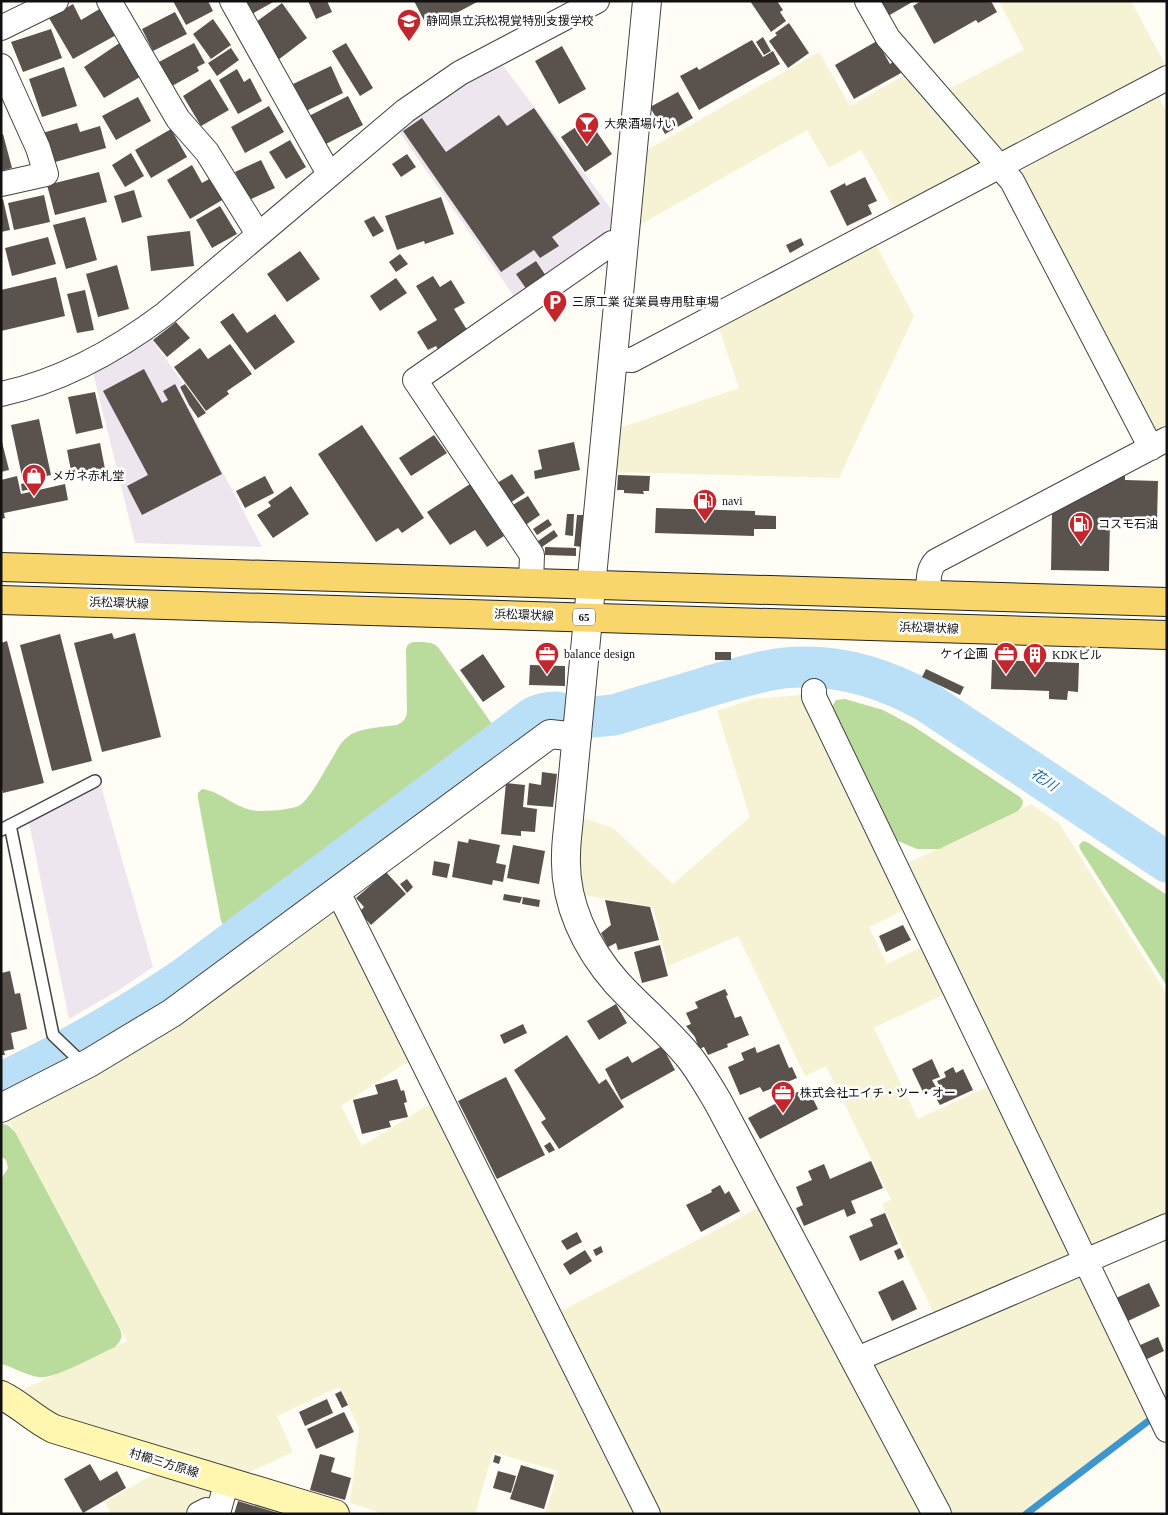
<svg xmlns="http://www.w3.org/2000/svg" width="1168" height="1515" font-family="'Times New Roman','Noto Sans JP',serif">
<rect width="100%" height="100%" fill="#fffdf5"/>
<path fill="#eee6ef" d="M501,63L615,214L613,236L518,302L398,130L466,83Z
M151,338L183,383L178,387L262,547L135,543L93,372Z
M101,786L153,967L119,990L69,1019L29,823Z"/>
<path fill="#f6f3d4" d="M999,1H1131L1167,68L1010,152L999,150L947,90L1024,50Z
M819,52L850,106L906,74L980,159L979,168L896,212L861,150L829,168L807,130L638,226L645,151Z
M1157,93L1167,113V429L1162,432L1153,429L1021,174L1024,164Z
M875,243L914,316L839,478L614,472L619,428L739,388L718,325Z
M803,695L906,909L869,927L887,964L924,946L947,993L874,1028L918,1119L991,1085L1070,1251L1067,1260L935,1316L882,1204L891,1200L826,1066L805,1076L738,936L668,966L653,907L583,895L580,882L578,856L581,817L613,828L673,884L750,817L717,711L753,699Z
M1031,804L1059,823L1167,994V1217L1096,1247L1086,1244L904,865Z
M336,908L411,1059L341,1106L362,1146L433,1102L638,1514H545L558,1471L493,1452L475,1514H384L350,1503L359,1428L339,1387L277,1416L293,1452L248,1473L66,1419L54,1414L22,1390L127,1341L7,1118Z
M760,1207L923,1514H658L558,1313Z
M1074,1275L1084,1279L1150,1416L1021,1514H950L874,1369L877,1360Z
M154,1474L213,1492V1499L182,1514H111L105,1502Z"/>
<path fill="#b9dc9c" d="M414,642C423,642 431,641 438,647L492,724C495,729 494,733 490,738L235,927L229,929L224,927L221,921L198,798V793L202,789C221,791 236,810 259,811C269,811 292,810 300,805C311,798 325,769 333,757C337,750 341,741 349,736C359,728 383,727 397,725C403,722 406,719 407,712L406,650C407,644 409,643 414,642Z
M845,699L883,710L913,726L1020,797L1023,801L1022,806L1018,811L939,849H917L898,841L886,827L831,708L836,700Z
M1083,841L1087,842L1167,895V986L1080,849L1079,845Z
M1,1123L9,1126L15,1132L120,1329C123,1337 121,1341 115,1347C99,1354 54,1380 38,1377C25,1375 14,1367 1,1364V1179L8,1168L6,1160L1,1156Z"/>
<g fill="none" stroke-linecap="round" stroke-linejoin="round">
<path stroke="#3f96cf" stroke-width="7" d="M1026,1514L1151,1419"/>
<path stroke="#b9e0f7" stroke-width="41" d="M593,717L614,715C646,705 678,696 710,686C734,679 759,671 784,668C835,663 883,677 927,702L1167,862
M1,1083C66,1052 127,1017 186,977L534,717C542,713 548,712 557,712"/>
</g>
<path fill="#5a524d" d="M173,1H208L213,11L186,25Z
M245,1H275L252,14Z
M308,1H327L332,12L316,19Z
M414,1H479L428,28Z
M750,1H777L783,10L780,12L786,21L771,32Z
M879,1H914L888,16Z
M921,1H991L997,12L978,23L976,20L934,44L913,6Z
M282,3L307,38L278,60L252,25Z
M73,4L81,20L103,7L118,34L73,59L49,18Z
M175,12L187,34L153,51L142,29Z
M213,19L231,45L211,59L193,34Z
M789,23L809,53L788,68L769,41L777,35L775,33Z
M51,29L62,58L23,72L11,42Z
M763,37L771,51L764,55L756,42Z
M752,40L763,57L773,51L780,64L699,110L680,76L697,67L699,70Z
M877,41L890,64L894,61L901,73L854,99L835,65Z
M121,42L140,77L104,98L84,67Z
M194,43L205,63L197,67L199,71L172,86L159,62Z
M346,43L373,88L360,96L332,51Z
M562,46L586,89L559,104L535,61Z
M231,48L239,60L217,76L208,63Z
M331,66L343,93L306,111L293,84Z
M64,67L77,106L42,117L29,79Z
M237,69L244,82L250,78L262,101L238,114L219,80Z
M210,79L229,110L201,126L183,96Z
M678,92L693,118L665,134L650,107Z
M348,96L363,125L322,146L307,117Z
M138,97L151,121L116,140L102,116Z
M269,106L284,132L245,153L231,127Z
M534,108L600,204L552,237L559,246L540,258L534,250L501,272L403,131L422,118L446,152L499,115L507,126Z
M588,119L612,154L585,172L561,137Z
M77,123L80,132L100,126L106,148L48,164L39,134Z
M171,129L187,157L151,178L135,150Z
M3,134L12,168L1,171V135Z
M290,140L306,167L286,179L269,152Z
M131,153L144,176L125,187L112,165Z
M407,154L416,167L401,177L392,164Z
M261,160L275,188L249,200L235,172Z
M192,165L202,183L211,178L224,199L190,219L167,180Z
M99,172L107,202L55,215L47,185Z
M865,177L877,201L868,205L872,214L847,226L830,191L845,183L846,186Z
M134,190L142,217L122,223L114,196Z
M44,195L50,222L14,230L8,203Z
M441,197L454,234L425,244L424,241L397,250L385,216Z
M3,199L10,230L1,232V200Z
M220,206L237,234L212,248L196,220Z
M374,216L384,231L373,237L364,221Z
M85,217L97,260L66,269L53,225Z
M190,231L194,266L151,271L147,236Z
M48,237L56,264L12,276L5,248Z
M801,238L804,245L790,253L786,245Z
M300,251L320,279L287,302L267,274Z
M400,254L408,264L396,272L389,262Z
M536,261L546,276L527,290L516,274Z
M117,265L129,309L98,317L86,274Z
M433,276L440,287L451,280L465,303L454,309L469,333L439,351L436,346L428,350L417,332L437,320L416,286Z
M56,277L65,316L1,331V290Z
M396,278L407,293L380,311L370,296Z
M85,290L94,330L77,333L67,294Z
M233,313L247,333L275,314L295,342L255,370L220,322Z
M176,322L190,338L167,357L153,340Z
M230,344L252,374L227,391L229,394L206,411L174,367L200,348L208,359Z
M144,369L162,403L168,400L163,391L175,384L222,474L142,515L127,486L148,475L103,391Z
M185,384L206,413L198,418L189,405L180,387Z
M95,392L103,428L76,434L68,397Z
M39,419L51,475L23,481L11,425Z
M362,425L424,518L402,533L398,528L376,542L318,454Z
M434,435L447,453L411,476L399,458Z
M1,438L9,470L1,472Z
M574,442L580,470L535,479L534,471L542,469L538,450Z
M100,443L105,469L72,476L67,450Z
M1125,472V480L1158,481L1157,521L1110,520L1109,571L1051,570L1052,511Z
M512,474L525,493L510,503L497,483Z
M618,475L650,476L649,491H643L644,494L624,493V490H617Z
M17,476L21,494L65,484L68,500L4,513L5,518L1,519V480Z
M265,476L274,493L245,508L236,491Z
M38,480L40,487L22,491L21,484Z
M470,484L504,536L487,547L475,530L450,545L427,512Z
M291,486L309,514L273,538L257,515L271,506L268,502Z
M528,496L540,515L524,526L511,506Z
M656,508L755,511V515L776,516V529H754V536L655,533Z
M567,514H574L573,536L565,535Z
M577,515H585L582,547L574,546Z
M548,519L552,525L537,535L533,529Z
M554,530L558,536L542,547L538,541Z
M545,547L576,548V556L545,555Z
M112,633L114,639L135,633L161,737L102,752L74,643Z
M60,634L92,761L52,771L20,645Z
M7,641L44,783L3,793L1,785V643Z
M715,652H731V660H715Z
M483,654L505,687L483,702L460,670Z
M992,660L1079,663L1078,692L1068,691L1067,700L1049,699V691L991,689Z
M530,665L565,666V686L529,685Z
M926,669L964,687L960,695L922,677Z
M542,772L557,774L553,807L527,805L529,783L541,785Z
M506,783L525,785L523,807L537,809L535,832L521,831V836L501,834Z
M469,839L500,845L496,863L506,865L503,882L493,880L492,885L452,877L458,841L468,843Z
M513,845L545,851L539,884L507,878Z
M434,861L450,864L447,878L432,875Z
M386,872L406,894L371,925L359,912L364,907L356,898Z
M407,879L413,887L407,893L400,884Z
M504,894L522,897L520,903L503,900Z
M523,897L540,900L539,907L522,904Z
M605,900L650,907L659,940L618,950L616,943L608,947L601,933L611,925Z
M903,925L911,940L886,952L879,936Z
M660,945L668,976L642,983L634,952Z
M10,971L15,994L20,993L27,1029L11,1033L14,1049L4,1051L5,1055H1V973Z
M725,989L728,995L726,996L735,1018L741,1016L749,1035L727,1044L728,1047L708,1055L704,1047L699,1049L695,1037L686,1026L691,1024L686,1013L698,1008L695,1002Z
M616,1004L627,1023L599,1040L587,1021Z
M523,1024L527,1033L504,1044L500,1035Z
M567,1035L599,1084L606,1079L624,1107L559,1149L541,1122L546,1119L514,1070Z
M779,1044L789,1068L792,1067L797,1078L763,1092L760,1087L740,1095L728,1067L744,1060L741,1053L755,1047L757,1053Z
M662,1046L675,1070L621,1100L605,1069L628,1056L632,1063Z
M932,1059L940,1077L932,1080L936,1087L923,1092L912,1069Z
M953,1067L956,1073L963,1069L973,1090L940,1105L934,1095L942,1091L937,1081L946,1077L944,1072Z
M506,1077L545,1155L497,1179L458,1101Z
M397,1079L401,1091L404,1090L407,1102L404,1103L408,1117L389,1121L391,1127L362,1134L353,1100L378,1094L375,1085Z
M807,1087L818,1109L760,1139L748,1118Z
M550,1142L555,1150L549,1153L544,1146Z
M871,1161L883,1188L851,1201L856,1213L847,1217L844,1209L804,1226L796,1208L803,1205L796,1187L812,1180L808,1171L824,1164L830,1179Z
M720,1185L725,1194L729,1191L740,1211L701,1232L686,1205L712,1192L711,1190Z
M885,1213L898,1244L860,1261L849,1236L873,1226L870,1219Z
M577,1232L582,1242L567,1250L561,1241Z
M601,1246L603,1252L596,1256L593,1250Z
M900,1248L904,1257L898,1260L894,1251Z
M585,1250L592,1261L570,1275L563,1264Z
M903,1280L917,1309L892,1321L878,1292Z
M1149,1283L1160,1306L1128,1321L1116,1298Z
M1158,1337L1164,1351L1145,1360L1138,1346Z
M341,1391L348,1405L342,1408L335,1394Z
M327,1399L333,1413L305,1426L299,1412Z
M344,1412L354,1432L316,1449L307,1429Z
M320,1454L335,1458L331,1472L351,1478L345,1500L310,1490Z
M495,1455L501,1457L499,1464L493,1462Z
M90,1464L100,1481L117,1471L126,1488L83,1513L64,1479Z
M521,1465L554,1475L544,1509L510,1499Z
M498,1471L516,1476L511,1493L493,1488Z
M238,1501L278,1513V1514H234Z"/>
<g fill="none" stroke-linecap="round" stroke-linejoin="round">
<defs>
<path id="service" d="M10,825L53,1035L76,1057L81,1068
M1,830L95,781"/>
<path id="minor" d="M109,1L178,119L207,152L258,234
M232,1L329,174
M867,1L888,38L1012,181L1151,448
M1,28L56,1
M1,66L38,148L46,174L1,184
M613,359L632,360L1167,78
M1,394C62,381 117,350 166,313L405,111L460,73L597,1
M531,583L532,555L415,380L612,243L624,244
M928,595C929,582 927,570 936,561L1167,439
M814,691V697L1167,1430
M336,893L344,904L648,1514
M855,1360L1167,1226
M199,1514L207,1510L218,1513L227,1481"/>
<path id="tertiary" d="M647,1L568,828C567,837 566,846 566,855C564,903 586,948 617,983C640,1008 667,1030 689,1057C700,1071 709,1087 718,1102L937,1514
M1,1108L89,1063L172,1013L550,734L577,737"/>
<path id="secondary" d="M1,1395C20,1404 35,1420 54,1429L335,1514"/>
<path id="primary" d="M1,567L1167,602
M1,600L1167,635"/>
</defs>
<use href="#service" stroke="#444" stroke-width="14"/>
<use href="#minor" stroke="#444" stroke-width="26"/>
<use href="#tertiary" stroke="#444" stroke-width="30"/>
<use href="#secondary" stroke="#333" stroke-width="30"/>
<use href="#primary" stroke="#222" stroke-width="30"/>
<use href="#service" stroke="#fff" stroke-width="11"/>
<use href="#minor" stroke="#fff" stroke-width="24"/>
<use href="#tertiary" stroke="#fff" stroke-width="28"/>
<use href="#secondary" stroke="#fff6b0" stroke-width="28"/>
<use href="#primary" stroke="#f9d66b" stroke-width="28"/>
</g>
<defs>
<symbol id="school-pin" viewBox="-11 -11 22 30"><path d="M0 17L-7.5 6A9.5 9.5 0 1 1 7.5 6Z" fill="#c4262e" stroke="#fff"/><path d="M0-5L7-2L0 1L-7-2ZM-4 1L0 2.5L4 1V4Q0 6-4 4Z" fill="#fff"/></symbol>
<symbol id="bar-pin" viewBox="-11 -11 22 30"><path d="M0 17L-7.5 6A9.5 9.5 0 1 1 7.5 6Z" fill="#c4262e" stroke="#fff"/><path d="M-6-5H6L.8 .8V4.5H3.5V6h-7V4.5H-.8V.8Z" fill="#fff"/></symbol>
<symbol id="parking-pin" viewBox="-11 -11 22 30"><path d="M0 17L-7.5 6A9.5 9.5 0 1 1 7.5 6Z" fill="#c4262e" stroke="#fff"/><path d="M-3.5-5.5H1a3.5 3.5 0 0 1 0 7H-1V5.5H-3.5ZM-1-3.4V-.6H.8a1.4 1.4 0 0 0 0-2.8Z" fill="#fff"/></symbol>
<symbol id="shop-pin" viewBox="-11 -11 22 30"><path d="M0 17L-7.5 6A9.5 9.5 0 1 1 7.5 6Z" fill="#c4262e" stroke="#fff"/><path d="M-5-2.5h2.3a2.7 3.5 0 0 1 5.4 0H5L5.5 6h-11ZM-1.5-2.5h3a1.5 2.3 0 0 0-3 0Z" fill="#fff"/></symbol>
<symbol id="fuel-pin" viewBox="-11 -11 22 30"><path d="M0 17L-7.5 6A9.5 9.5 0 1 1 7.5 6Z" fill="#c4262e" stroke="#fff"/><path d="M-5.5-6h7V0h2V4h1.3V-2.5L3-4.5l.8-.8L6-3V5H2.5V1h-1V6h-7ZM-4.2-4.7v3.2H.2V-4.7Z" fill="#fff"/></symbol>
<symbol id="office-pin" viewBox="-11 -11 22 30"><path d="M0 17L-7.5 6A9.5 9.5 0 1 1 7.5 6Z" fill="#c4262e" stroke="#fff"/><path d="M-6-3h4V-5.5h4V-3h4V5H-6ZM-1-4.5V-3h2v-1.5ZM-6 0V1H6V0Z" fill="#fff"/></symbol>
<symbol id="building-pin" viewBox="-11 -11 22 30"><path d="M0 17L-7.5 6A9.5 9.5 0 1 1 7.5 6Z" fill="#c4262e" stroke="#fff"/><path d="M-4-6H4V6H1V3H-1V6H-4ZM-2.5-4.3h1.7v1.8h-1.7ZM.8-4.3h1.7v1.8H.8ZM-2.5-1h1.7V.8h-1.7ZM.8-1h1.7V.8H.8Z" fill="#fff"/></symbol>
</defs>
<g fill-rule="evenodd">
<use href="#school-pin" x="395" y="7" width="28" height="38"/>
<use href="#bar-pin" x="573" y="110" width="28" height="38"/>
<use href="#parking-pin" x="541" y="288" width="28" height="38"/>
<use href="#shop-pin" x="20" y="462" width="28" height="38"/>
<use href="#fuel-pin" x="691" y="487" width="28" height="38"/>
<use href="#fuel-pin" x="1067" y="510" width="28" height="38"/>
<use href="#office-pin" x="533" y="640" width="28" height="38"/>
<use href="#office-pin" x="992" y="640" width="28" height="38"/>
<use href="#building-pin" x="1021" y="641" width="28" height="38"/>
<use href="#office-pin" x="769" y="1079" width="28" height="38"/>
</g>
<g text-anchor="middle" dominant-baseline="central" stroke-width="5" stroke-linejoin="round" paint-order="stroke">
<rect fill="#fff" stroke="#585858" stroke-width="1" x="573" y="608.5" width="22" height="17" rx="4"/>
<g font-size="11" font-weight="bold" fill="#111">
<text x="584" y="617">65</text>
</g>
<g font-size="12" fill="#111" stroke="#fff" text-anchor="start">
<text x="426" y="21">静岡県立浜松視覚特別支援学校</text>
<text x="604" y="124">大衆酒場けい</text>
<text x="572" y="302">三原工業 従業員専用駐車場</text>
<text x="52" y="476">メガネ赤札堂</text>
<text x="722" y="501">navi</text>
<text x="1098" y="524">コスモ石油</text>
<text x="564" y="654">balance design</text>
<text x="988" y="654" text-anchor="end">ケイ企画</text>
<text x="1052" y="655">KDKビル</text>
<text x="800" y="1093">株式会社エイチ・ツー・オー</text>
</g>
<g font-size="12" fill="#111" stroke="#fff">
<text transform="translate(119 603) rotate(2)">浜松環状線</text>
<text transform="translate(524 615) rotate(2)">浜松環状線</text>
<text transform="translate(929 628) rotate(2)">浜松環状線</text>
<text transform="translate(164 1463) rotate(17)">村櫛三方原線</text>
</g>
<g font-size="14" font-style="italic" fill="#1768a6" stroke="#fff">
<text transform="translate(1044 780) rotate(34)">花川</text>
</g>
</g>
<rect width="1168" height="1515" fill="none" stroke="#111111" stroke-width="5"/>
</svg>
